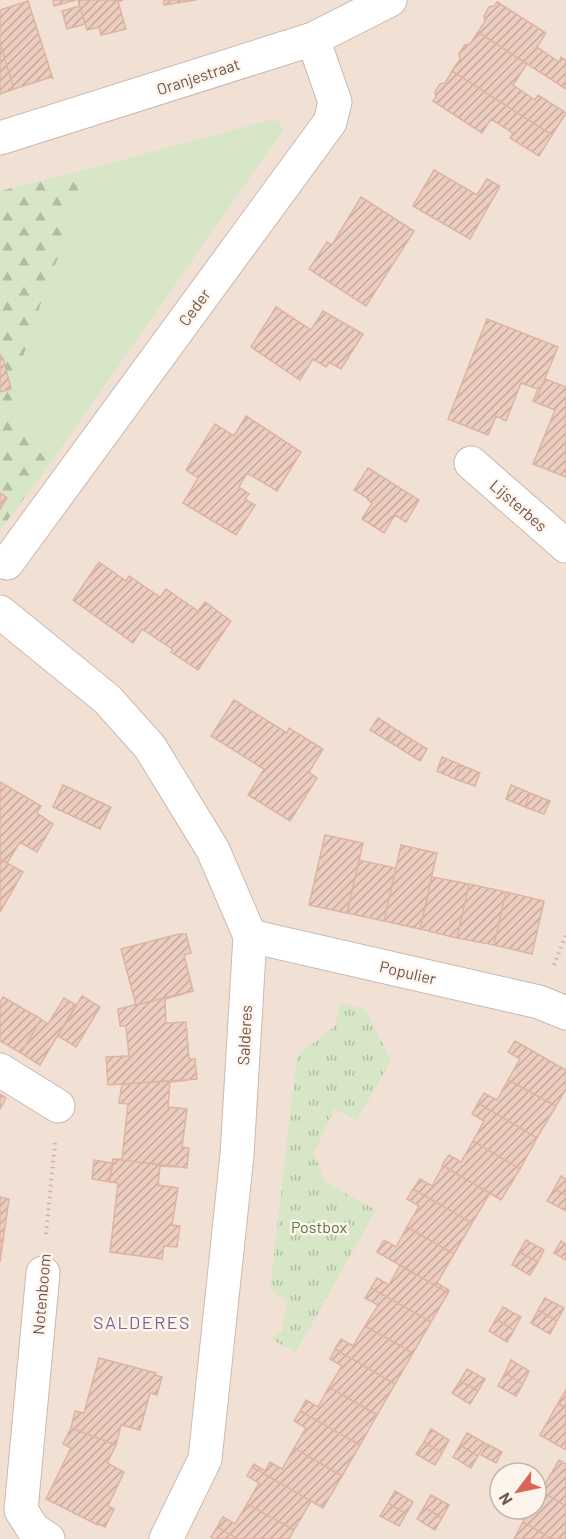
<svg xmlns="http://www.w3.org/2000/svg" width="566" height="1539" font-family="Barlow,sans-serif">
<defs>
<pattern id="forest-firs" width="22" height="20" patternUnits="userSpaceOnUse" patternTransform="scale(1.5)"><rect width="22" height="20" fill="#d6e6c6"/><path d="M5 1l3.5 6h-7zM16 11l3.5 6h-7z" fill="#b2bda3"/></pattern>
<pattern id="park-tufts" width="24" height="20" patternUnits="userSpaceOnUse" patternTransform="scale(1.5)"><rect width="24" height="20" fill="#d6e6c6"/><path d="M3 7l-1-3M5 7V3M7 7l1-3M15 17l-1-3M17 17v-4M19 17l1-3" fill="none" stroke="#b2bda3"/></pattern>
<pattern id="building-hatch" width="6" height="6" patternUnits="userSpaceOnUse" patternTransform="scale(1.5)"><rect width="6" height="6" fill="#edcdc0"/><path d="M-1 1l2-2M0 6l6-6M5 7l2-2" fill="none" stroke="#c4a99e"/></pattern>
</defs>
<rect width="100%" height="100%" fill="#faf0e6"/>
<path fill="#f1e1d5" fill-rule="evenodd" d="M0,0H566V1539H0ZM500,1473H536V1509H500Z"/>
<path fill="#d6e6c6" d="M270,120L279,121L283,130L50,464L21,430L15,418L13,406L24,353L39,323V308L49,285L52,272L58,258L61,241L85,170Z"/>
<path fill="url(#forest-firs)" d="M85,170L61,241L58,258L52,272L49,285L39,308V323L24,353L13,406L15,418L21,430L50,464L0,530V191Z"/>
<path fill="url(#park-tufts)" d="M341,1003L365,1009L391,1060L357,1120L334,1109L314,1153L325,1182L376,1210L296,1352L270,1339L282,1331L287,1302L270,1289L297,1056L335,1026Z"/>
<path fill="url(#building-hatch)" stroke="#deb3a2" stroke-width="1.5" d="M53,0H76L54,6Z
M78,0H123L118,2L126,29L101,35L99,27L87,30Z
M164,0H196L164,5Z
M28,1L53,79L51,77L14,89L0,43V10Z
M497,2L546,33L537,47L559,62L561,57L566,60V89L478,32L485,21L484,16L489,7L494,6Z
M80,6L85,24L67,29L62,11Z
M478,32L527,64L513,85L535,100L538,95L566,113L552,135L452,71L460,59L459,54L465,45L470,44Z
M0,43L14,89L0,94Z
M452,71L552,135L539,156L510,138L513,133L491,119L482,133L433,101L436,97L435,92L440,84L445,83Z
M434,170L477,195L487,179L500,186L470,239L413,206Z
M361,197L414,231L366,306L309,269L327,242L332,245Z
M276,307L311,330L323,311L363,334L341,369L329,362L326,367L313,359L300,380L251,347Z
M487,319L558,347L535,402L533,401L538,389L521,383L506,421L496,416L488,435L448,419Z
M0,354L1,358H3L11,389L0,392Z
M545,379L566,387V477L533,464L555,410L535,402Z
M246,416L301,452L277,491L247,473L239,487L249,494L245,499L255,505L236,535L183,503L198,478L186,470L215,424L234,436Z
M368,468L419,500L406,522L395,515L384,533L362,519L372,503L368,500L369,499L354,490Z
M0,493L7,498L0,509Z
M99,562L126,581L129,576L160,597L166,589L198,611L205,602L231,621L198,670L171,652L172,649L142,629L133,643L73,600Z
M234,700L287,733L289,728L323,749L309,772L317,778L290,821L248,795L264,769L211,736Z
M378,718L395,729L388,741L370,730Z
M395,729L427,749L420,761L388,741Z
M442,757L461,765L455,779L437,771Z
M461,765L480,773L475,786L455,779Z
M0,782L41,806L37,813L53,824L37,852L20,842L7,863L0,859Z
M63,785L111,807L100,829L53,807Z
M511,785L530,793L525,807L506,799Z
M530,793L550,801L544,814L525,807Z
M325,835L363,843L347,913L309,905Z
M401,845L437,853L420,929L384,921Z
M0,859L23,872L0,912Z
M359,860L396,868L384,921L347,913Z
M432,877L469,884L457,938L420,929Z
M469,884L506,892L494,945L457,938Z
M506,892L544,901L532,954L494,945Z
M179,934H186L191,953L184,955L193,991L136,1005L121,949Z
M193,991L165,999L166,1023L186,1022L189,1059H195L197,1079L108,1085L106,1057L129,1056L126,1026H120L118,1009Z
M82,996L100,1007L76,1047L58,1036Z
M3,997L41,1019L21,1053L0,1041V1002Z
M64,998L76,1005L40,1065L21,1053L41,1019L48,1024Z
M515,1041L566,1070V1089L556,1106L508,1080L520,1059L508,1052Z
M190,1080L170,1082L168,1107L187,1109L182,1147L189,1148L187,1168L113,1159H122L128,1104L119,1103L122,1084Z
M508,1080L556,1106L537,1138L478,1103L484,1093L497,1100Z
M0,1094L6,1098L0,1109Z
M478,1103L537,1138L520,1169L473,1141L484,1121L472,1114Z
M473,1141L520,1169L501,1200L442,1165L449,1155L461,1162Z
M113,1159L180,1167L160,1166L158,1185L178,1188L172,1225L180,1226L177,1247L164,1246L162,1259L110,1252L118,1183L110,1182Z
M94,1160L112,1163L110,1182L92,1179Z
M443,1166L490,1193L472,1223L413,1189L420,1179L432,1186Z
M561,1176L566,1179V1195L554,1189Z
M413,1189L472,1223L454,1254L407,1227L419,1206L407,1199Z
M554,1189L566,1195V1211L547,1201Z
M0,1197L9,1199L0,1262Z
M407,1227L454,1254L437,1283L449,1290L448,1293L377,1252L384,1240L396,1247Z
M526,1240L544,1250L538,1262L519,1252Z
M561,1241L566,1244V1260L554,1253Z
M519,1252L538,1262L530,1275L512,1265Z
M400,1265L448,1293L431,1322L371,1288L377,1278L389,1285Z
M371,1288L431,1322L413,1353L365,1326L378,1305L365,1298Z
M545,1298L564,1308L557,1321L538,1310Z
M503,1307L521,1317L514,1330L496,1319Z
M538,1310L557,1321L550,1334L531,1323Z
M496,1319L514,1330L507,1342L489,1331Z
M365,1326L413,1353L395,1384L335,1349L341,1339L353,1346Z
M335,1349L395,1384L377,1415L329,1387L342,1366L330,1359Z
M99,1358L156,1373L155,1375L162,1377L157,1395L150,1393L140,1430L121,1425L116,1445L71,1428L75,1411L84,1413Z
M511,1360L529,1371L523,1384L505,1373Z
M467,1369L485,1379L478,1391L460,1381Z
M505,1373L523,1384L516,1396L498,1386Z
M460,1381L478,1391L470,1404L452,1393Z
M329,1387L377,1415L360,1445L300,1411L306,1400L318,1407Z
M566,1390V1408L558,1403Z
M558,1403L566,1408V1450L540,1435Z
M300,1411L360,1445L342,1476L294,1448L306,1428L294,1421Z
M71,1428L116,1445L107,1463L124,1472L108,1506L114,1509L105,1527L99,1524L98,1525L46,1499L71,1448L63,1444Z
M431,1429L449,1440L442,1453L424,1442Z
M467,1433L485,1443L478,1456L460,1445Z
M424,1442L442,1453L435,1465L416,1454Z
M487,1444L502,1452L496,1463L481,1455Z
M460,1445L478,1456L471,1468L453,1457Z
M294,1448L342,1476L323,1508L252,1467L254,1464L265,1471L270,1462L282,1469Z
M559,1460L566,1464V1506L541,1491Z
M252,1467L311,1501L294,1530L247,1504L259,1483L247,1476Z
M395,1491L413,1502L406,1514L388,1503Z
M541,1491L566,1506V1539H552L523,1522L531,1509H536V1500Z
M431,1495L449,1505L442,1518L424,1507Z
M388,1503L406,1514L399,1526L380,1516Z
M247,1504L294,1530L289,1539H238L217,1527L223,1517L235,1524Z
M424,1507L442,1518L435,1530L417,1519Z
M523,1522L552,1539H514Z
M217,1527L238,1539H214L211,1537Z"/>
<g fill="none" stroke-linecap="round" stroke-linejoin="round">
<defs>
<path id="street" d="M0,138L313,39L390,0
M471,463L566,546
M7,563L330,122L335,102L313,39
M250,936L539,1002L566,1013
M0,1070L58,1106
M43,1273L21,1510L33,1529L48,1539"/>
<path id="secondary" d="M0,612L107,699L150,747L213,850L250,936L237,1155L205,1459L166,1539"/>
</defs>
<use href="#street" stroke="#cbb7ad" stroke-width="35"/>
<use href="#secondary" stroke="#cfb9ae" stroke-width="35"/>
<path stroke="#d2b1a3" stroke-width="4" stroke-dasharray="1.5 4.5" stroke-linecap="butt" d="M554,965L566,935
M46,1234L55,1143"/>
<use href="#street" stroke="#fff" stroke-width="33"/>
<use href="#secondary" stroke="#fff" stroke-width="33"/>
</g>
<g text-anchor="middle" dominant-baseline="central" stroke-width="5" stroke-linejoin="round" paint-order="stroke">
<g font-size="16" fill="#71564d" stroke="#fdf4ec">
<text transform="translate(198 76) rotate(-18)">Oranjestraat</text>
<text transform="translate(194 307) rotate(-54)">Ceder</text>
<text transform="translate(519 505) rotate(41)">Lijsterbes</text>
<text transform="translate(408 972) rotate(13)">Populier</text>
<text transform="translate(244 1035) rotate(-87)">Salderes</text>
<text transform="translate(41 1294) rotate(-85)">Notenboom</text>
</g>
<g font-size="16" fill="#597646" stroke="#fdf4ec">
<text x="319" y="1226">Postbox</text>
</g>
<g font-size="18" letter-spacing="1.5" fill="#7b658d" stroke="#fdf4ec">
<text x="142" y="1322">SALDERES</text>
</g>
</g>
<g transform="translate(518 1491) rotate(238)"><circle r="28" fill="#fdf4ec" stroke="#c5b5ac" stroke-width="1.5"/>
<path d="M0-4.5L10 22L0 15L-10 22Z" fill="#d96656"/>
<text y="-9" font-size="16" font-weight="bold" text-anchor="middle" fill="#71564d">N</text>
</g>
</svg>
